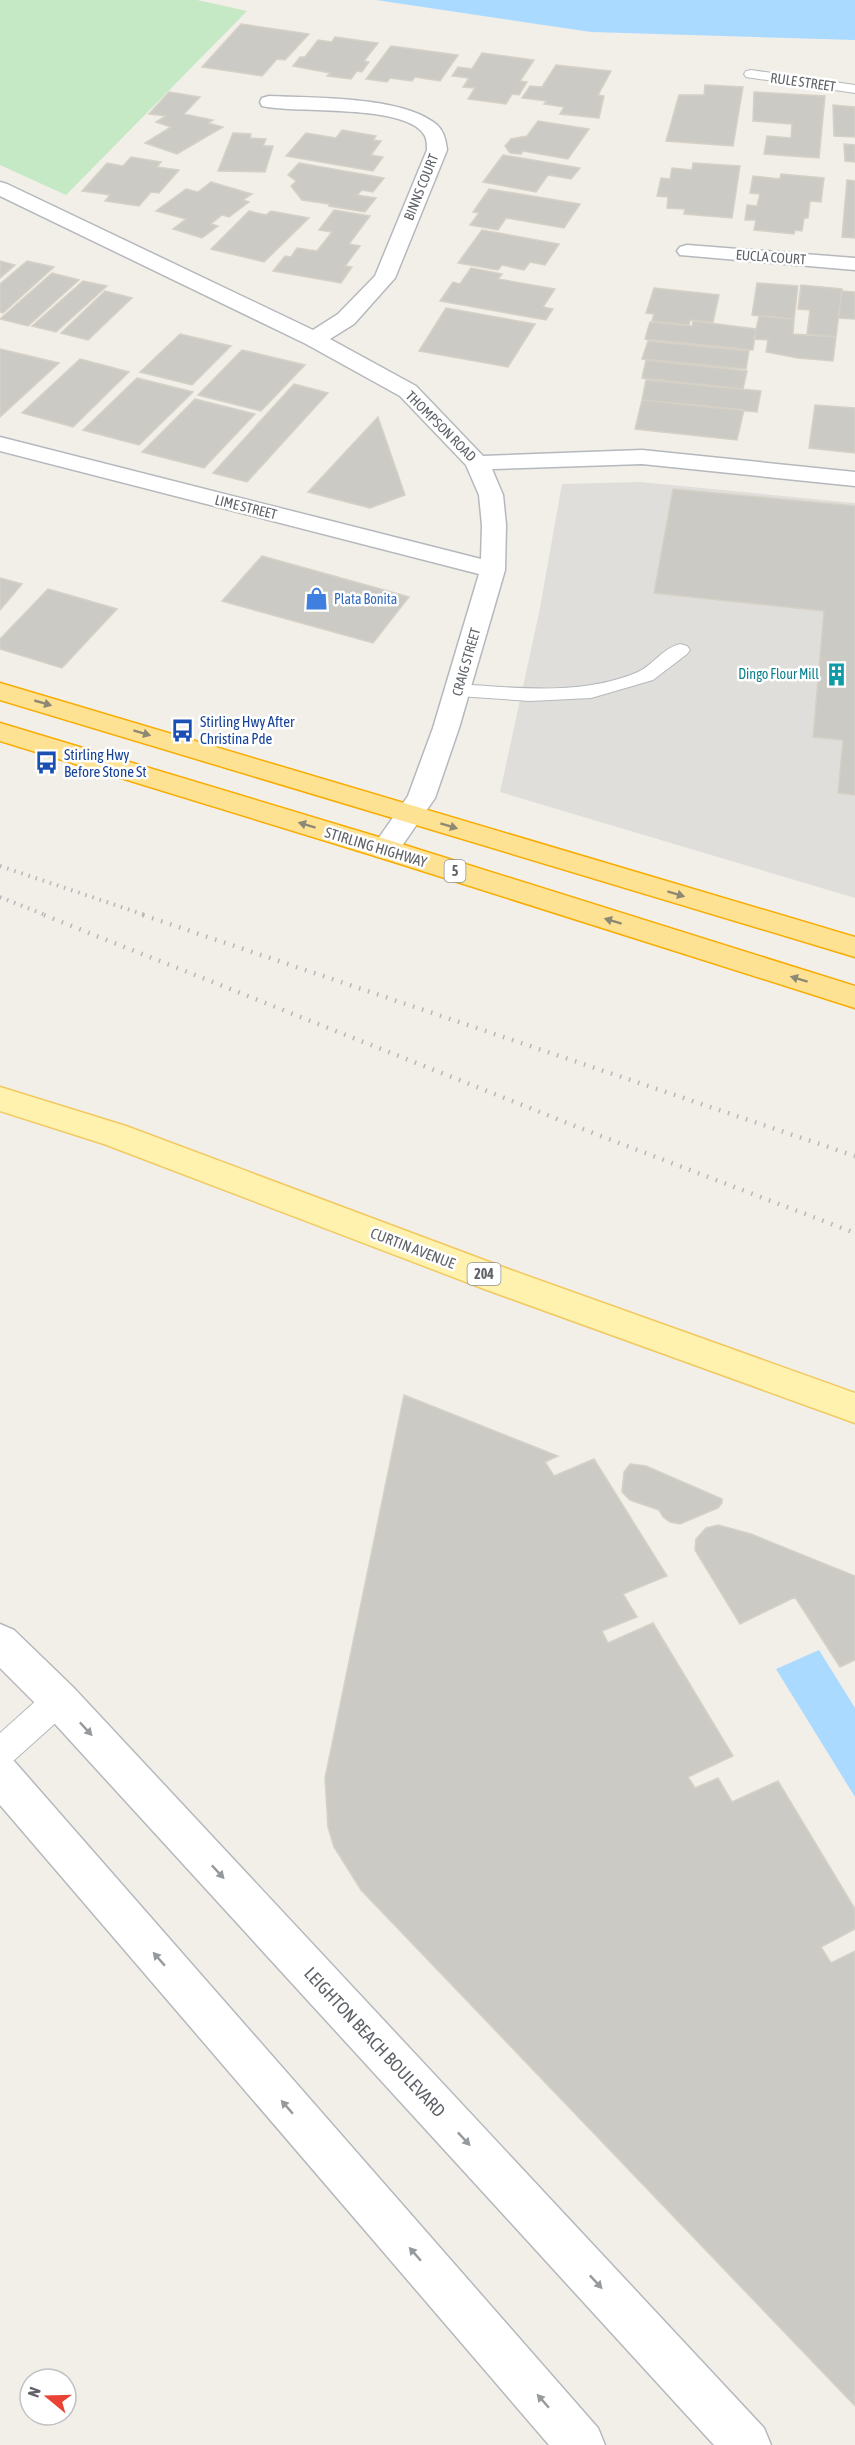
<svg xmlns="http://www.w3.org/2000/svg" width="855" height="2445" font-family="'Asap Condensed',sans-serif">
<rect width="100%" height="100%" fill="#f1efe8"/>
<path fill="#e0deda" d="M640,482L855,503V898L500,792L539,613L562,484Z"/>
<path fill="#c5e8c5" d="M0,0H197L247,11L66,195L0,165Z"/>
<path fill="#aadaff" d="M376,0H855V40L591,32Z
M819,1650L855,1708V1797L776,1669Z"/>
<path fill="#cccac5" stroke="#d6d1c6" stroke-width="1.5" d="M241,24L309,34L285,60L277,59L262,76L202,67Z
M335,37L378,43L364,61L369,62L362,72L357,71L351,79L327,76L330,73L293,66L300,57H305L318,40L332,42Z
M391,46L458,55L440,81L415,77L412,81L390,78L387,82L366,79Z
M482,53L534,60L520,81L527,82L519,95L512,94L506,104L468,99L475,88L463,87L469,78L452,76L458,67L472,69Z
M556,65L611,71L598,95L604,96L599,118L560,114L564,107L544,104L547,101L522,98L530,86L542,87Z
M705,85L743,87L733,146L666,141L679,95H704Z
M169,92L200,97L184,114L213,120L208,123L223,127L177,154L145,143L171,127L156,122L166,116L149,114Z
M754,92L825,96L819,158L764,154L767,136L791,138L792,124L753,121Z
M833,105L855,107V137L834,136Z
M538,121L589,129L568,159L523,151L521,154L510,153L505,146L511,139L527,136Z
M342,130L376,136L373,140L381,141L371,155L383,157L373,171L286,156L306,133L336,138Z
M233,133L251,134L250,138L266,139L263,146H273L265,172L218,171Z
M844,144L855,145V162L845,161Z
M503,155L580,168L571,179L548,175L536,192L483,182Z
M131,157L161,162L157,167L179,170L159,193L151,192L139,206L105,201L110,195L82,191L107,163L123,166Z
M299,163L384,178L373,192L362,190L357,195L376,198L365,212L329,206V204L302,200L291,186L296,181L288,175Z
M693,163L740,166L732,218L684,214L685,209L667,208L668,197L657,196L661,178L670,179L672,168L692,170Z
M781,174L824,178L821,202L810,201L808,218H804L802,231L795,230L794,234L754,230L756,220H745L747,205L757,206L760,194L750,193L753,176L780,179Z
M847,180L855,181V238L842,237Z
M211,182L252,194L243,200L249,202L229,217L222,215L211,224L218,226L202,238L173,229L186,219L156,211L186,189L198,192Z
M489,189L580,204L564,228L506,218L498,230L470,225L479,213L473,212Z
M334,210L370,216L349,244L360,246L345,266L352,267L341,283L273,271L285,256L291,257L297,248L317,251L332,232L319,230Z
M249,211L266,215L271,211L309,218L264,262L211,249Z
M482,230L559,244L545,265L530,262L524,270L502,265L498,270L458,263Z
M0,261L15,265L0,278Z
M27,261L54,267L3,313L0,312V284Z
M471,268L502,274L498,279L555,289L543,307L553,309L546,320L440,301L453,282L460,284Z
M52,273L79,280L28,326L0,319Z
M83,281L107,286L56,332L32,326Z
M757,283L798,286L794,319L752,315Z
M801,285L842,289L836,337L807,334L810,310L798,309Z
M654,288L719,295L713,322L690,320L689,325L652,321L654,314L646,313Z
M105,291L132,298L88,340L61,333Z
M842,291L855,292V319L838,318Z
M446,308L535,324L508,367L419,351Z
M759,316L794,319L793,334L836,337L833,361L798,358L766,352L768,340L754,339Z
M693,321L756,329L753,350L645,339L650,322L692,326Z
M180,334L231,346L192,385L140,372Z
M648,341L749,351L746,369L642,359Z
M0,349L59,363L0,417Z
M242,350L305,365L261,411L198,395Z
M80,359L129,372L73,427L22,413Z
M646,360L747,371L743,389L642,378Z
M137,378L193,392L139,445L83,430Z
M646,380L761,391L757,412L642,400Z
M294,384L328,393L247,482L213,473Z
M195,399L255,414L204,468L142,452Z
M642,400L744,410L737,440L635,429Z
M815,405L855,408V453L809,448Z
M378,417L405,495L370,508L308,492Z
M673,489L855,506V795L838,793L843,740L813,737L824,611L654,593Z
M262,556L409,597L373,643L222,601Z
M0,578L22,584L0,610Z
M48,589L117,609L62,668L0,649V639Z
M404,1395L558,1456L545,1462L554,1476L594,1459L667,1576L623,1594L637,1617L602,1631L608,1643L653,1623L733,1756L688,1777L695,1788L718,1778L732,1802L778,1781L855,1909V1929L821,1947L831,1963L855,1951V2406L361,1890L334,1847L328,1827L325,1778Z
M630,1464L646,1466L722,1499V1503L718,1508L680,1524L670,1522L663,1517L659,1510L630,1500L622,1492L624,1472Z
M718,1525L751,1534L855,1576V1660L840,1667L795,1597L740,1624L695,1550L696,1539L706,1528Z"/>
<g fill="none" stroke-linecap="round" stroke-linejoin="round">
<defs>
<path id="lane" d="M751,70L855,85V93L746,77L744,74L746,71Z
M680,644L687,646L690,650L687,654L653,680L591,698L530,701L458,696L451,694L448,690L451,686L458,684C517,688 582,696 638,672C653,665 663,648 680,644Z
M59,1686L70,1690L74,1700L70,1710L11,1763L0,1768V1733L48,1690Z"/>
<path id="street" d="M269,96C312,98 404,96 437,125C444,131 446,141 447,150L395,278L354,324L330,339L416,386L483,456L642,450L855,472V486L642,464L492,469L503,495L506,525L505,570L459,728L435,798L395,856L385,859L375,856L371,849L408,796L433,728L479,574L0,451V437L481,559L482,525L479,495L466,465L400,396L306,344L0,196V182L7,184L313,330L338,314L375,276L427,150C427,146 427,140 425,136C408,103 295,114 262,106L260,102L262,98Z
M687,245L855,258V270L680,255L677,251L680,247Z
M0,1624L14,1630L73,1687L764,2428L771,2445H714L45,1713L0,1668Z
M0,1756L14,1761L598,2428L605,2445H549L0,1805Z"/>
<path id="primary" d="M0,1087L126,1126L511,1270L855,1393V1423L487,1290L104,1144L0,1111Z"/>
<path id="highway" d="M0,683L855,937V957L0,700Z
M0,723L395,842L855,986V1008L375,856L0,741Z"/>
</defs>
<use href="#lane" stroke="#b5b8bc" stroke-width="2"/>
<use href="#street" stroke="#b5b8bc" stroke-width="3"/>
<use href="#primary" stroke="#f2c960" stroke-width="3"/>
<use href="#highway" stroke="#f9ab00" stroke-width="3"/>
<use href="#lane" fill="#fff" fill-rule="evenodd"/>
<use href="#street" fill="#fff" fill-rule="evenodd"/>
<use href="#primary" fill="#fff2af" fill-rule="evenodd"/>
<use href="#highway" fill="#fde293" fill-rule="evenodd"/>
<path stroke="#b6b7b8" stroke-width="4" stroke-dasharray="1.5 6" stroke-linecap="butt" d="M0,866L148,916
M0,897L48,916"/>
<path stroke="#b6b7b8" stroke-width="4.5" stroke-dasharray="1.5 8" stroke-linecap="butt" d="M44,915L580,1128L855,1233
M143,915L855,1156"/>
</g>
<defs><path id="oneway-solid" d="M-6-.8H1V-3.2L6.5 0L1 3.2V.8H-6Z" transform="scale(1.5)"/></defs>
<g fill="#8e8975">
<use href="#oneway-solid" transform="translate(43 703) rotate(16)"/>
<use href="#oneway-solid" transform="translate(142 733) rotate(17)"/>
<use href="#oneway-solid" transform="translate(307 825) rotate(-163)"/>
<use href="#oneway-solid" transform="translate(449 826) rotate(17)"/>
<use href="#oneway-solid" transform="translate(676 894) rotate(17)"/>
<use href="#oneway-solid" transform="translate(613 921) rotate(-163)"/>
<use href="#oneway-solid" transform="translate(799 979) rotate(-163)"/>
</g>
<g fill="#979a9d">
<use href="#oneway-solid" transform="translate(86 1729) rotate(47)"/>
<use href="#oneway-solid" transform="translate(218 1872) rotate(47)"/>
<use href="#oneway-solid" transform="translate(159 1959) rotate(-131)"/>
<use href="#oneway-solid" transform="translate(287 2107) rotate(-131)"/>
<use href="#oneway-solid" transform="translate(464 2139) rotate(47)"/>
<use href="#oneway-solid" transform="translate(415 2254) rotate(-131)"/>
<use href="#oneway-solid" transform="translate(596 2282) rotate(47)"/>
<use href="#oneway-solid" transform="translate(543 2401) rotate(-131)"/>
</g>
<defs>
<symbol id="shop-bare" viewBox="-9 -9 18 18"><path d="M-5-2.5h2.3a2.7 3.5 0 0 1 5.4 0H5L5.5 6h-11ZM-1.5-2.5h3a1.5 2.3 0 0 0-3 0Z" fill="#3f7fe0" stroke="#fff" stroke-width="2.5" paint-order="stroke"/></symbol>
<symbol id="building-bare" viewBox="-9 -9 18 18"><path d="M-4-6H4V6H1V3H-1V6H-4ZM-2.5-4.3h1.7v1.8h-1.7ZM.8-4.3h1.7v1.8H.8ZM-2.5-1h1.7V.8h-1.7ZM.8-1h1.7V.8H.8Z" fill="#0f9aa8" stroke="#fff" stroke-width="2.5" paint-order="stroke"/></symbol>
<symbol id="bus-bare" viewBox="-9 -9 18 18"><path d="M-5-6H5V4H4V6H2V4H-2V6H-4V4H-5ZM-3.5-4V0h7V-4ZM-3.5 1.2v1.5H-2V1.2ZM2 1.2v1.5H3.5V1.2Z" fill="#1a4fb4" stroke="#fff" stroke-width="2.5" paint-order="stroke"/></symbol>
</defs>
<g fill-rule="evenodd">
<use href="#shop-bare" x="300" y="582" width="33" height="33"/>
<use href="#building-bare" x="820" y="658" width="33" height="33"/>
<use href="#bus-bare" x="166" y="714" width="33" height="33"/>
<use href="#bus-bare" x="30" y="746" width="33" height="33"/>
</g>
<g text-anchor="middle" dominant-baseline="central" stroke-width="5" stroke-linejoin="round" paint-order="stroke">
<g font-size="14" fill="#5f6368" stroke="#fff">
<text transform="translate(803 82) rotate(8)">RULE STREET</text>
<text transform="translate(421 187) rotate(-68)">BINNS COURT</text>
<text transform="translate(771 257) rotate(4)">EUCLA COURT</text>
<text transform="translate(441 426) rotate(45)">THOMPSON ROAD</text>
<text transform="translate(246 507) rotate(14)">LIME STREET</text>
<text transform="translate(466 662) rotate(-74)">CRAIG STREET</text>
</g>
<g font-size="14" fill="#366cbe" stroke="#fff" text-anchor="start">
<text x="334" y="599">Plata Bonita</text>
</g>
<g font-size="14" fill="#0d838f" stroke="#fff" text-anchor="end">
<text x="819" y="674">Dingo Flour Mill</text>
</g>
<g fill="#fff" stroke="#8f9295" stroke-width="1.5">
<rect x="444.5" y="860" width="21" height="22" rx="4.5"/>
<rect x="467.5" y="1263" width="33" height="22" rx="4.5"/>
</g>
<g font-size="14" font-weight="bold" fill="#5f6368">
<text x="455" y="871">5</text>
<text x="484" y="1274">204</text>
</g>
<g font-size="15" fill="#164399" stroke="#fff" text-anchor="start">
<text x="200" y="721">Stirling Hwy After<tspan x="200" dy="17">Christina Pde</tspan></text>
<text x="64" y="754">Stirling Hwy<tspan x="64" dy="17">Before Stone St</tspan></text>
</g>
<g font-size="15" fill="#5f6368" stroke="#fff">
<text transform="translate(376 847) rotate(17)">STIRLING HIGHWAY</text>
<text transform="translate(413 1248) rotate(21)">CURTIN AVENUE</text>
</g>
<g font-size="18" fill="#5f6368" stroke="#fff">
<text transform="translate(375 2042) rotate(47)">LEIGHTON BEACH BOULEVARD</text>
</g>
</g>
<g transform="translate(48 2397) rotate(289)"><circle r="28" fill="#ffffff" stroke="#bfc1c3" stroke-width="1.5"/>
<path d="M0-4.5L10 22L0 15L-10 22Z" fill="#ea4335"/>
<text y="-9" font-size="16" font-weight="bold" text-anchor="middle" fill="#5f6368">N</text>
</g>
</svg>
